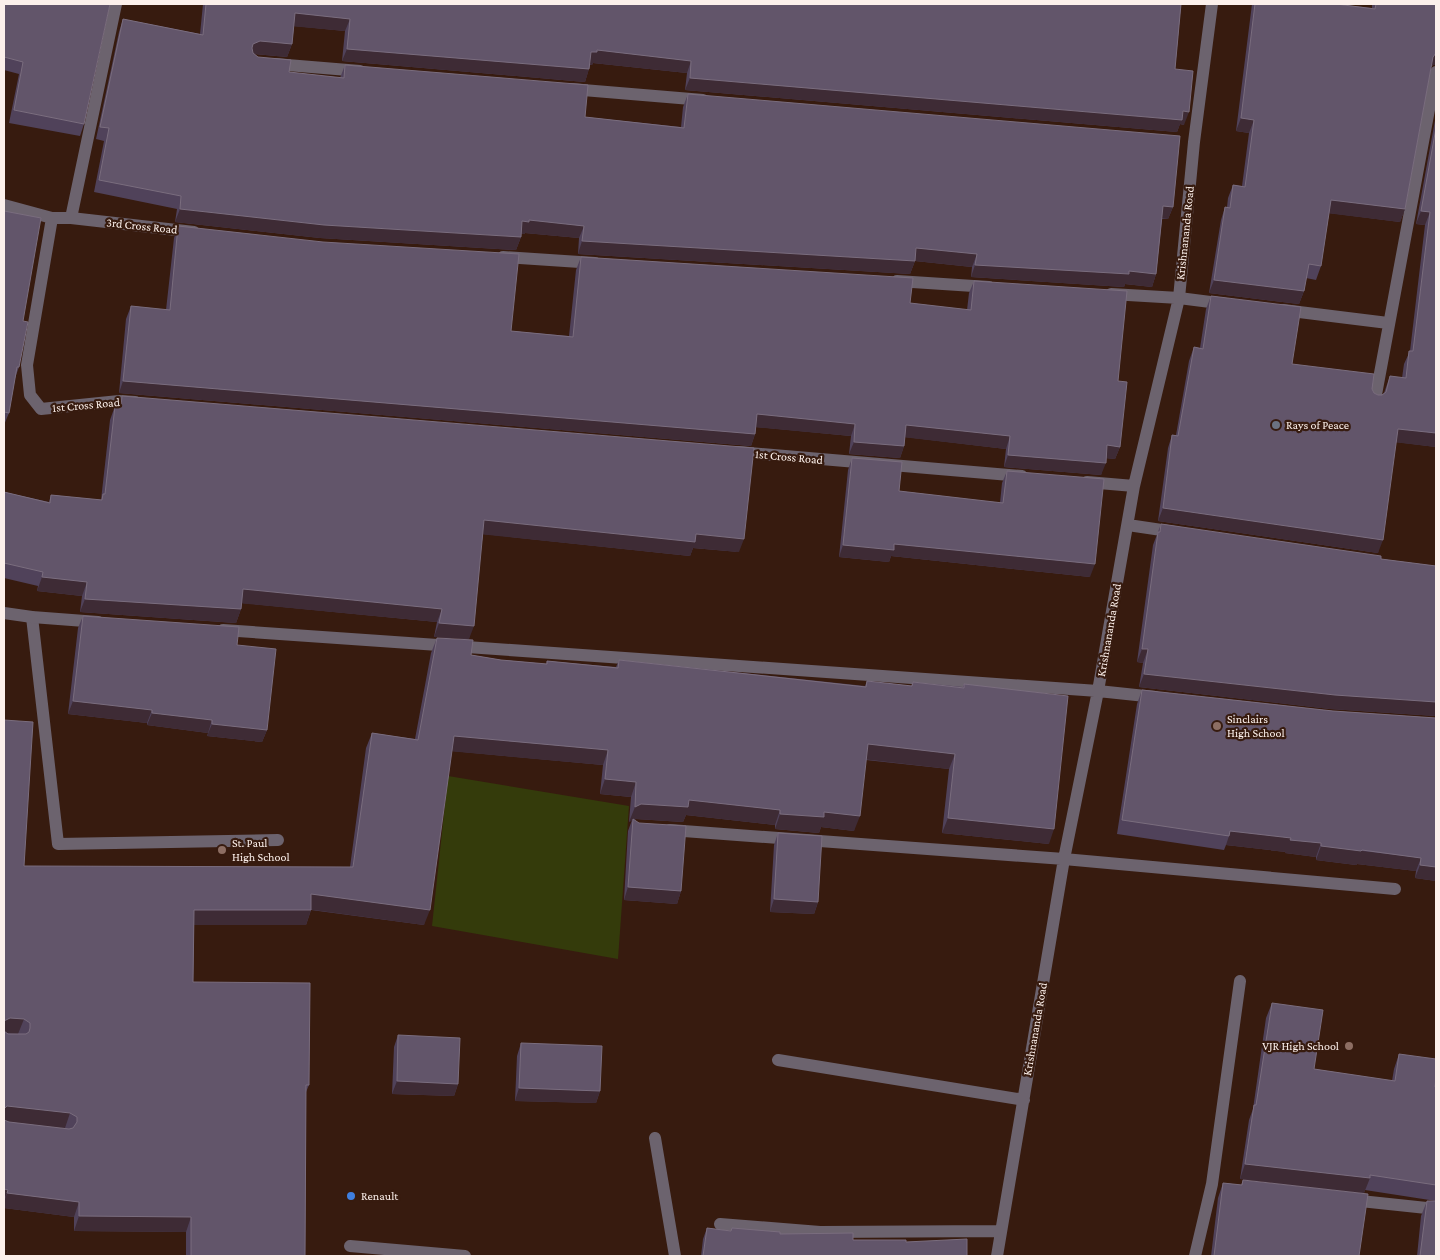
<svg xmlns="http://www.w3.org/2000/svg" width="1440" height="1260" font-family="'Crimson Pro',serif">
<rect width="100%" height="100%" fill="#371b0f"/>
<path fill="#343b0b" d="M448,776L629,806L618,959L432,926Z"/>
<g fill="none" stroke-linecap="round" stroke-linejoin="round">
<path stroke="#6c636e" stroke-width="12" d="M32,617L58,844L278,840
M350,1246L465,1256"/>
<path stroke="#6c636e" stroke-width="12" d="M275,64L360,71
M571,89L703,100
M4,205L52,218H71L194,232
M52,218L27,365L30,395L41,409L119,401L135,402
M71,218L116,4
M503,257L595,263
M897,281L989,287
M1111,294L1179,298L1226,304
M1283,310L1388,323
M1375,400L1436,72
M738,452L1022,476
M1087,482L1134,486
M1128,525L1175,532
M4,613L32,617L98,622
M223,630L1098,691L1155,697
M670,830L1064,859L1395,889
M778,1060L1024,1100
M655,1138L675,1256
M1351,1200L1436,1209
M720,1224L820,1232L1001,1231
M997,1256L1064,859L1098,691L1134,486L1179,298L1194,142L1212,4
M1195,1256L1212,1184L1240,981"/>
</g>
<path fill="#50425a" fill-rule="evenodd" d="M4,4L84,124L80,136L9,123L19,74L4,70Z
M203,4H1181L1175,69L1184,125L1180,124L1177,132L685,90L687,73L593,63L592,65H590L585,82L342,61L345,31L294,26L292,44L287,57L254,54L258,57L289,72L340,78L345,65L585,117L681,127L683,107L688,94L1173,207L1168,219H1162L1156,274L1152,287L1125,284L1124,287L971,277L972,267L915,261L910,274L578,254L579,238L525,233L524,234H521V237L516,250L320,238L175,222L177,209L94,192L104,141L96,139L119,32L123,19L200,34Z
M1252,4H1336L1372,8V4H1436V64L1433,65L1431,67L1405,209L1400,222L1329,213L1321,266L1316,280L1306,278L1304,291L1299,304L1209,293L1221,220L1225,207H1227L1228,198L1233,185L1242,186L1249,133L1236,131Z
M1436,115V447L1396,442L1378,553L1158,521L1168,448L1172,435H1176L1189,361L1194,347L1200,348L1206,309L1211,296L1292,364L1372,389L1374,393L1378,395H1382L1384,393L1390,376L1402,378L1404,364L1410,351L1425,225L1416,224Z
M4,211L23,321L19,367L15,378L9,413L4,425Z
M178,226L511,331L569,336L576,270L581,257L910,303L967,310L969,293L974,281L1118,381L1120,447L1115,459L1106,458L1101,475L1004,467L1006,449L905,437L904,446L900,458L849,454L851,436L756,427L755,434L751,446L119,393L126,319L131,306L166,310L174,238Z
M122,396L739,552L693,548L690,556L483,534L469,639L434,637L437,622L242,603L241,609L236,623L80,612L82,596L37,591L38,586L4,578V492L49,502L51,495L101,500L110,420L115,406H118Z
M852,458L899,491L1000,503L1002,483L1007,471L1090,577L891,556L889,562L839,557L848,470Z
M1161,524L1381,559L1436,566V716L1330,709L1139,687L1143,663L1137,662L1153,545Z
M83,616L237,645L267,730L262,742L207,736L208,733L147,725V723L68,714L78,628Z
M437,638L471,655L501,660L546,664L547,661L616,667L619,660L865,686L867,681L911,686L913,682L963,687L964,684L1049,844L942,833L949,769L866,760L854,831L821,827L819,833L775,829V825L686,815L683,822L636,819L634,820L681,891L677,904L624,900L628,831L632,820L629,822L631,797L600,794L603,765L452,751L424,925L311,910L306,925H194L193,982L309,1085L306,1092L305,1256H186V1232L74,1231V1217L4,1208V720L24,866L350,867L366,748L372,733L415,739L431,653ZM20,1123L65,1128L66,1129Z
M1142,690L1333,711L1436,718V881L1415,878L1416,871L1357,864L1356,865L1316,860V857L1285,853L1286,852L1226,845L1224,850L1117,834L1137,704Z
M778,833L818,902L814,914L770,912L774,845Z
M1272,1003L1314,1069L1392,1081L1394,1069L1399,1054L1435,1087L1436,1088V1201L1365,1190L1364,1193L1240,1179L1249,1120L1253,1109L1266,1018Z
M398,1035L458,1084L454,1096L392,1094L394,1047Z
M521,1043L600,1091L596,1103L515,1101L517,1056Z
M1243,1180L1359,1256H1211L1218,1198L1223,1183L1241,1185Z
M1427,1201L1436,1256H1417L1421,1216Z
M707,1228L731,1231L732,1228L780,1234L853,1240L906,1242L967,1256H701L703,1239Z"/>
<path fill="#3e2b35" d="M295,13L350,19L345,31L290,26Z
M260,41L292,44L287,57L255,54L249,57L253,44Z
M347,49L589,69L585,82L342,61Z
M597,50L691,61L687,73L593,63L592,65L587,64L591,52Z
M1436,53V64L1433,65L1428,71L1433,57Z
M690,78L1189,112L1184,125L1180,124L1177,132L685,90Z
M1241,118L1254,120L1249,133L1236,131Z
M1331,200L1405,209L1400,222L1326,213Z
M1163,206L1173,207L1168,219L1159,218Z
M180,209L521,237L516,250L320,238L175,222Z
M1421,211L1430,212L1425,225L1416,224Z
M529,220L584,226L579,238L525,233L524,234H518L522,221Z
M582,241L916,248L977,254L972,267L915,261L910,274L578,254Z
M975,265L1129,271L1156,274L1152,287L1125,284L1124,287L971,277Z
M1214,280L1304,291L1299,304L1209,293Z
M123,381L755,434L751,446L119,393Z
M757,414L855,424L851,436L753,427Z
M906,425L1010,436L1006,449L902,437Z
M1398,429L1436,433V447L1393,442Z
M854,442L904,446L900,458L849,454Z
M1107,445L1120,447L1115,459L1103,458Z
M1008,455L1106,463L1101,475L1004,467Z
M1163,508L1383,540L1378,553L1158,521Z
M484,520L696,534L744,539L739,552L693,548L690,556L479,534Z
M894,544L1095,564L1090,577L891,556L889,562L839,557L843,545Z
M42,577L87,582L82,596L37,591Z
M243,589L442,609L437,622L238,603Z
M85,599L241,609L236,623L80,612Z
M439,623L474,626L469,639L434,637Z
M1142,649H1148L1143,663L1137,662Z
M1144,674L1436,702V716L1330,709L1139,687Z
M73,701L152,710L147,723L68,714Z
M152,713L212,720L208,733L147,725Z
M212,724L267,730L262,742L207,736Z
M454,736L608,750L603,765L448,751Z
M868,744L955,754L949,769L862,759Z
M605,779L636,782L631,797L600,794Z
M689,800L780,810L775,825L686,815L683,822L636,819L629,822L635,807L641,804Z
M824,812L860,816L854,831L821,827L819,833L775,829L780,814Z
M948,818L1054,829L1049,844L942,833Z
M1230,831L1291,838L1286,852L1226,845L1229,836Z
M1290,840L1321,843L1316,857L1285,853Z
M1321,846L1421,858L1416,871L1357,864L1356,865L1316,860Z
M1420,865L1436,867V881L1415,878Z
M628,887L681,891L677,904L624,900Z
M311,894L430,910L424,925L306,909Z
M774,899L818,902L814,914L770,912Z
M194,910H311L306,925H188Z
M10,1018L24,1019L18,1034L4,1033V1021Z
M397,1081L458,1084L454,1096L392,1094Z
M519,1088L600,1091L596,1103L515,1101Z
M7,1106L70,1113L65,1128L4,1122V1109Z
M1245,1164L1370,1178L1364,1193L1240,1179Z
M4,1189L8,1190L4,1200Z
M7,1193L79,1202L74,1217L4,1208V1202Z
M79,1216L191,1217L186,1232L74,1231Z"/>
<path fill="#62556a" stroke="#7a6d7e" d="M4,4H110L84,124L14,110L23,62L4,57Z
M206,4H1181L1175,69L1193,71L1189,112L1183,111L1182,120L690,78L691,61L597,50V52H591L589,69L347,49L350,19L295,13L292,44L260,41L253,44L252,48L253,53L258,57L291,60L289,72L344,78L345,65L588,85L585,117L684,128L688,94L1180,136L1173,207L1163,206L1156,274L1129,271V274L975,265L977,254L916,248L915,261L582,241L584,226L529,220V222L522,221L521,237L324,225L180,209L181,196L99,180L109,128L100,127L123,19L203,35Z
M1255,4H1336L1375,9L1376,4H1436V53L1433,57L1405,209L1331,200L1321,266L1309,264L1304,291L1214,280L1225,207L1230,208L1233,185L1245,187L1254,120L1241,118Z
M1436,128V433L1398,429L1383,540L1163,508L1172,435L1178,436L1194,347L1203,349L1211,296L1301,307L1292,364L1374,374L1372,389L1374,393L1378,395H1382L1386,392L1390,376L1406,378L1409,351H1413L1430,212L1421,211Z
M4,211L41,218L23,321L28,322L19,367H17L9,413L4,412Z
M178,226L323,242L519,254L511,331L573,337L581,257L913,278L910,303L971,310L974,281L1127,291L1118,381L1127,382L1120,447L1107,445L1106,463L1008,455L1010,436L906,425L904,446L854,442L855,424L757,414L755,434L123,381L131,306L170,310Z
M122,396L754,448L744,539L696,534L695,542L484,520L474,626L439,623L442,609L243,589L241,609L85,599L87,582L42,577L43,572L4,563V492L50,503L51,495L102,500L103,494H105L115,406L121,407Z
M852,458L902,462L899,491L1003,503L1007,471L1104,479L1095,564L894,544V550L843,545Z
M1161,524L1381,556V559L1436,566V702L1335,695L1144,674L1148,649H1142L1158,532H1160Z
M83,616L239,627L237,645L276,649L267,730L212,724V720L152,713V710L73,701Z
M437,638L473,640L471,655L501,660L547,664V661L618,668L619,660L866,687L867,681L912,686L913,682L964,688V684L1068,696L1054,829L948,818L955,754L868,744L860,816L824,812V817L780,814V810L689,800L688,807L641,804L635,807L636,782L605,779L608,750L454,736L430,910L311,894V910H194L193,982L310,983L309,1085H306L305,1256H191V1217L79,1216V1202L7,1193L8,1190L4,1189V1119V1120L9,1122L69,1129L73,1128L77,1122V1117L70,1113L7,1106L4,1109V1031L8,1034H26L29,1032L30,1028V1023L24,1019L10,1018L4,1021V720L33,722L24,866L353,867L372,733L418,740Z
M1142,690L1333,711L1436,718V867L1420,865L1421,858L1362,850L1361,851L1321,846V843L1290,840L1291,838L1230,831L1229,836L1122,820Z
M633,819L639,823L686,826L681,891L628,887Z
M778,833L822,836L818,902L774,899Z
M1272,1003L1323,1010L1314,1069L1395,1081L1399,1054L1436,1059V1077L1435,1087L1436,1088V1185L1370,1175V1178L1245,1164L1254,1105H1256Z
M398,1035L460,1038L458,1084L397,1081Z
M521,1043L602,1046L600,1091L519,1088Z
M1243,1180L1368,1194L1359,1256H1214L1223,1183L1242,1185Z
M1427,1201H1436V1256H1420Z
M707,1228L731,1231L732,1228L780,1232V1234L853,1233V1240H906V1242L967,1239V1256H703Z"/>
<circle fill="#6b7280" stroke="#371b0f" stroke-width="2" cx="1276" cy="425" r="5"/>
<g fill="#8d6e63" stroke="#371b0f" stroke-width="2">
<circle cx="1217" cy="726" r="5"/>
<circle cx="222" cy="850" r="5"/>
<circle cx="1349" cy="1046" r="5"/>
</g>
<circle fill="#3f7fe0" stroke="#371b0f" stroke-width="2" cx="351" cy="1196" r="5"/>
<g text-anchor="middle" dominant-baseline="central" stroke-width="4.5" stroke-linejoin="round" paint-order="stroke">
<g font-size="12" fill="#fcf0eb" stroke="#371b0f">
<text transform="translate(142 226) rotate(6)">3rd Cross Road</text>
<text transform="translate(1185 233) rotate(-84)">Krishnananda Road</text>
<text transform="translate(86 405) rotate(-5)">1st Cross Road</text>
<text transform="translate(789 457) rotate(5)">1st Cross Road</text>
<text transform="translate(1109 630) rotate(-80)">Krishnananda Road</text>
<text transform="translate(1035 1029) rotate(-80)">Krishnananda Road</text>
</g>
<g font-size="12" fill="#fcf0eb" stroke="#371b0f" text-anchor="start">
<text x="1286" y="425">Rays of Peace</text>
<text x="1227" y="719">Sinclairs<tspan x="1227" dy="14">High School</tspan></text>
<text x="232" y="843">St. Paul<tspan x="232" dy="14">High School</tspan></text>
<text x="1339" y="1046" text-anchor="end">VJR High School</text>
<text x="361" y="1196">Renault</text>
</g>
</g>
<rect width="1440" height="1260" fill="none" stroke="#fcf0eb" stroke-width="10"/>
</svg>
